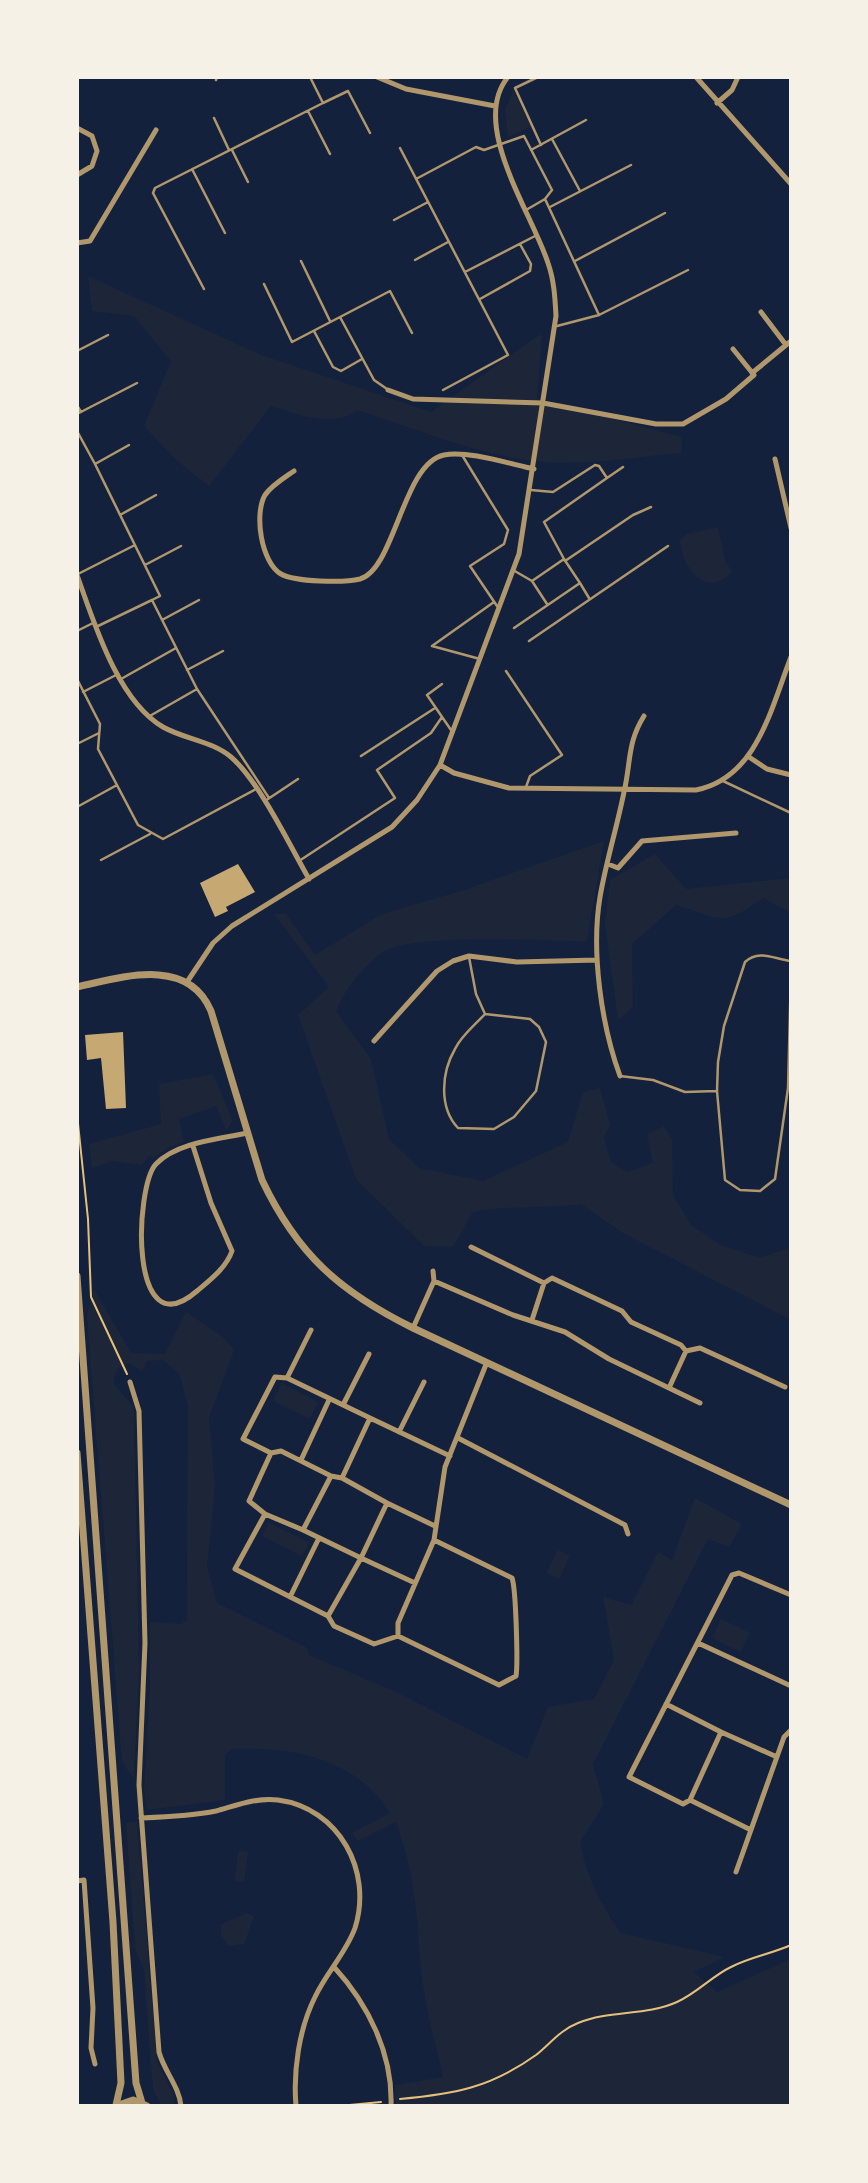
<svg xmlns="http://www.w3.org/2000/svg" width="868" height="2183" font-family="Barlow,sans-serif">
<rect width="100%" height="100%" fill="#14213d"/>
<path fill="#1d2539" d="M513,90L531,127L508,137L505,111Z
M88,276L261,355L431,412L542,333L537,399L682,437L681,453C631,457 577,468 526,460C468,451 412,428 357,410C333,429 297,414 271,406L209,486L176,460L144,426L171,361L134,316L92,311Z
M718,527L725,560L732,572C707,599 681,568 680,540L687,534Z
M604,841L587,941C547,941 410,933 383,952C362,967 346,988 336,1011L371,1059L389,1139L419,1168L483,1181L568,1142L583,1092L600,1088L610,1125L604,1137L611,1162L627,1172L653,1163L647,1134L664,1126L672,1139L673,1195L691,1225L721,1245L760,1258L791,1247V1320L623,1233L581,1204C545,1209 509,1205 473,1212L453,1247L424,1246L356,1179L298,1015L329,987L274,914H286L315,955L382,914L461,891Z
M655,854L686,889L791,878V913L763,898C721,928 723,919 676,905L632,944L633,1007L618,1020L605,924L610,880Z
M213,1074L233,1121L226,1130L216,1106L179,1119L184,1142L166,1149L153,1159L150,1155L142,1165L112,1161L92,1168L89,1144L161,1124L159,1084Z
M94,1289L131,1353L165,1354L186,1312L223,1337L234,1350L209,1418L215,1487L207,1566L217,1603L307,1648L309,1655L396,1692L527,1759L548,1707L594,1699L614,1660L603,1597L631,1605L658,1552L672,1560L695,1498L742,1524L729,1547L708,1539L593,1764L604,1804L580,1842C587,1878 600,1903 621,1933L724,1957L694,1972L717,1992L791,1959V2106H396L395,2085L443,2077C436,2044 425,2010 422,1976C416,1916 417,1881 396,1822L358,1841L352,1833L390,1813C356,1758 291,1746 231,1749L225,1756V1800L147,1810L144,1791L150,1683V1622L181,1624L187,1620L188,1405L179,1374L163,1360L147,1361L142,1371L129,1363C117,1367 115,1371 114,1384L134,1408L139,1669L134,1779L122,1762L87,1316Z
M282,1383L318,1402L310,1419L273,1401Z
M269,1523L309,1542L302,1556L262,1536Z
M558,1550L570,1556L559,1579L546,1573Z
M721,1619L750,1633L741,1652L712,1638Z
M137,1821L157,2062L174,2095V2106H161L153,2089L144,1971L135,1948L126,1823Z
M238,1851L248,1852L244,1882L235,1881Z
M247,1913L254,1917L244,1944L228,1946L221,1934V1924Z"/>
<path fill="#c6a872" d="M238,864L255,892L226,907L228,911L215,917L200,883Z
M123,1032L126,1108L106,1109L101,1058L87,1060L85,1035Z"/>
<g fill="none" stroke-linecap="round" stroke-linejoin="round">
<path stroke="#e5c07b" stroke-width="2" d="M77,1114L88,1219L91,1297L127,1374
M400,2099C454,2094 490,2088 536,2055C550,2044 560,2030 578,2023C610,2010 646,2016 677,2002C697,1993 712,1976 731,1967C750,1957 771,1954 791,1945
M339,2106L381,2102"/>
<path stroke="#b1986c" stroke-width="2.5" d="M538,77L515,88L541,145
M216,80L217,77
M323,103L348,91L370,133
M308,111L330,154
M214,118L229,150
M552,139L580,191
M400,148L508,355L443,390
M232,150L248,182
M531,150L586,120
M192,169L225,233
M416,179L476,147L484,150L524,136L552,190L545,199L599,315L557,326
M550,207L631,165
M526,210L545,199
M394,220L428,202
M415,260L448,242
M301,261L330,321
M575,261L665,213
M465,272L537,235
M264,284L292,342L390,291L412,333
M204,289L153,193L155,188L323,103L310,77
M480,299L530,271L531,264L520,244
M599,315L688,270
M340,317L374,380L387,389
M314,331L333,367L341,371L362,359
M77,351L108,335
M77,405L81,412
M77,414L137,383
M77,431L95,464
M129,445L95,464L160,596L152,600L197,689L269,798
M462,455L508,530L504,544L470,566L497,606
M607,478L623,467
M531,490L553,492L595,465L599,466L607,478L544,522L564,559
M120,515L156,495
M565,561L633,515L651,507
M145,565L181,546
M513,570L532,581L564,559L580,583L514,628
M78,574L135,545
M532,581L547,604
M580,583L589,598
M162,620L199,600
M98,626L152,600
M77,631L93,623
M529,641L668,546
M480,659L432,646L494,602
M187,670L223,651
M506,671L562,755L530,776L526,787
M77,679L100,724L98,749L138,825L163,839L256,789
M121,679L176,648
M442,684L427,695L451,730
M83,692L118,674
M148,717L197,689
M77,744L99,733
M361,756L435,708
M723,781L791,813
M268,799L298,779
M77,807L117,785
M101,860L150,834
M299,861L395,798L377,770L431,733L442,717
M469,957L476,994L485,1014
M791,961C774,959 759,949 745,962L724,1026L718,1062L717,1091L725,1180L740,1190L760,1191L775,1179L788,1088L791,972
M485,1014L530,1019L539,1027L546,1042L536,1091L514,1117L494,1129L458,1128C439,1108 441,1073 455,1049C461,1036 475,1025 485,1014Z
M620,1076L653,1080L685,1092L716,1091"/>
<path stroke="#b1986c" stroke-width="5" d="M377,77L406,89L495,106
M696,77L791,184
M717,103L732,90L738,77
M77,128L92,136L97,151L92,166L77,175
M77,243L90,241L156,130
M761,312L786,345
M752,373L791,341
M388,390L413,399L543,403L656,424H683L726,399L754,375L733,349
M775,459L791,528
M294,471C284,478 272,485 265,495C254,514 261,562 281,574C295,582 344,583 360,579C395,569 403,463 444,455C467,450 510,464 534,469
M77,575C94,622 117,700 163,727C184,739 212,741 231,757C259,781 290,846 309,879
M749,757L767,769L791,775
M440,765L454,773L509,788L696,790C757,778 771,708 791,657
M608,864L618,868L642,841L736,833
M187,982L213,943L232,926L392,827L417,800L440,765L519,554L556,316C555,297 554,280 548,263C532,213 469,124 508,77
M374,1041L437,971L453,961L469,956L517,962L597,960
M620,1076C601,1024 591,951 600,897C606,862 617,827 624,792C631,763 627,743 644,716
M193,1146L211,1203L232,1251C226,1268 210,1280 197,1291C128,1351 135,1186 156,1164C177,1142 220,1139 247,1133
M471,1247L544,1283
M434,1281L513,1315L565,1332L609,1359L700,1403
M532,1320L544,1283L552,1278L622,1311L631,1322L681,1345L686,1351
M413,1328L434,1281L433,1271
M287,1378L311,1330
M130,1382L139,1411L145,1643L139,1785L159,2052C164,2071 179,2086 181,2106
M669,1388L686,1351L700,1348L785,1387
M344,1403L369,1354
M370,1418L450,1456
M399,1432L424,1382
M458,1438L625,1525L628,1534
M271,1453L281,1451L331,1476L342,1478L370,1418L287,1378L275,1377L243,1439L271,1453L249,1501L265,1514L235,1569L328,1616L334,1626L374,1644L398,1636
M301,1460L329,1400
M387,1503L435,1526
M265,1514L303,1530L331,1476
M303,1530L361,1558L387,1503L342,1478
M290,1597L319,1538
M328,1616L361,1558L415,1583
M398,1636L499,1685L516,1676C518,1665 516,1588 512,1578L434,1540
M398,1636V1623L434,1540L445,1467L487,1362
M698,1643L791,1686
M666,1704L721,1732
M690,1800L721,1732L777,1757
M141,1818C166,1817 192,1816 216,1811C235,1806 257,1797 278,1800C339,1808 373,1871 355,1928C346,1953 326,1973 315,1997C299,2029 293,2071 296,2106
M751,1830L690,1800L683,1804L629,1777L732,1575L739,1573L791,1595
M736,1872L784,1737L791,1730
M77,1881L84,1880L93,2008L91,2048L95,2064
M334,1967C368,2004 393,2054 391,2106"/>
<path stroke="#b1986c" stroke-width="7" d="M77,987C122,977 188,956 211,1011L262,1180C297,1254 340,1292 413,1328L791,1505
M77,1276L136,2083L142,2103
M77,1453L113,1922L121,2083L116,2105
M116,2106L133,2100L147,2106"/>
</g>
<rect width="868" height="2183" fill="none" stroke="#f6f1e7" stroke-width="158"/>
</svg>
